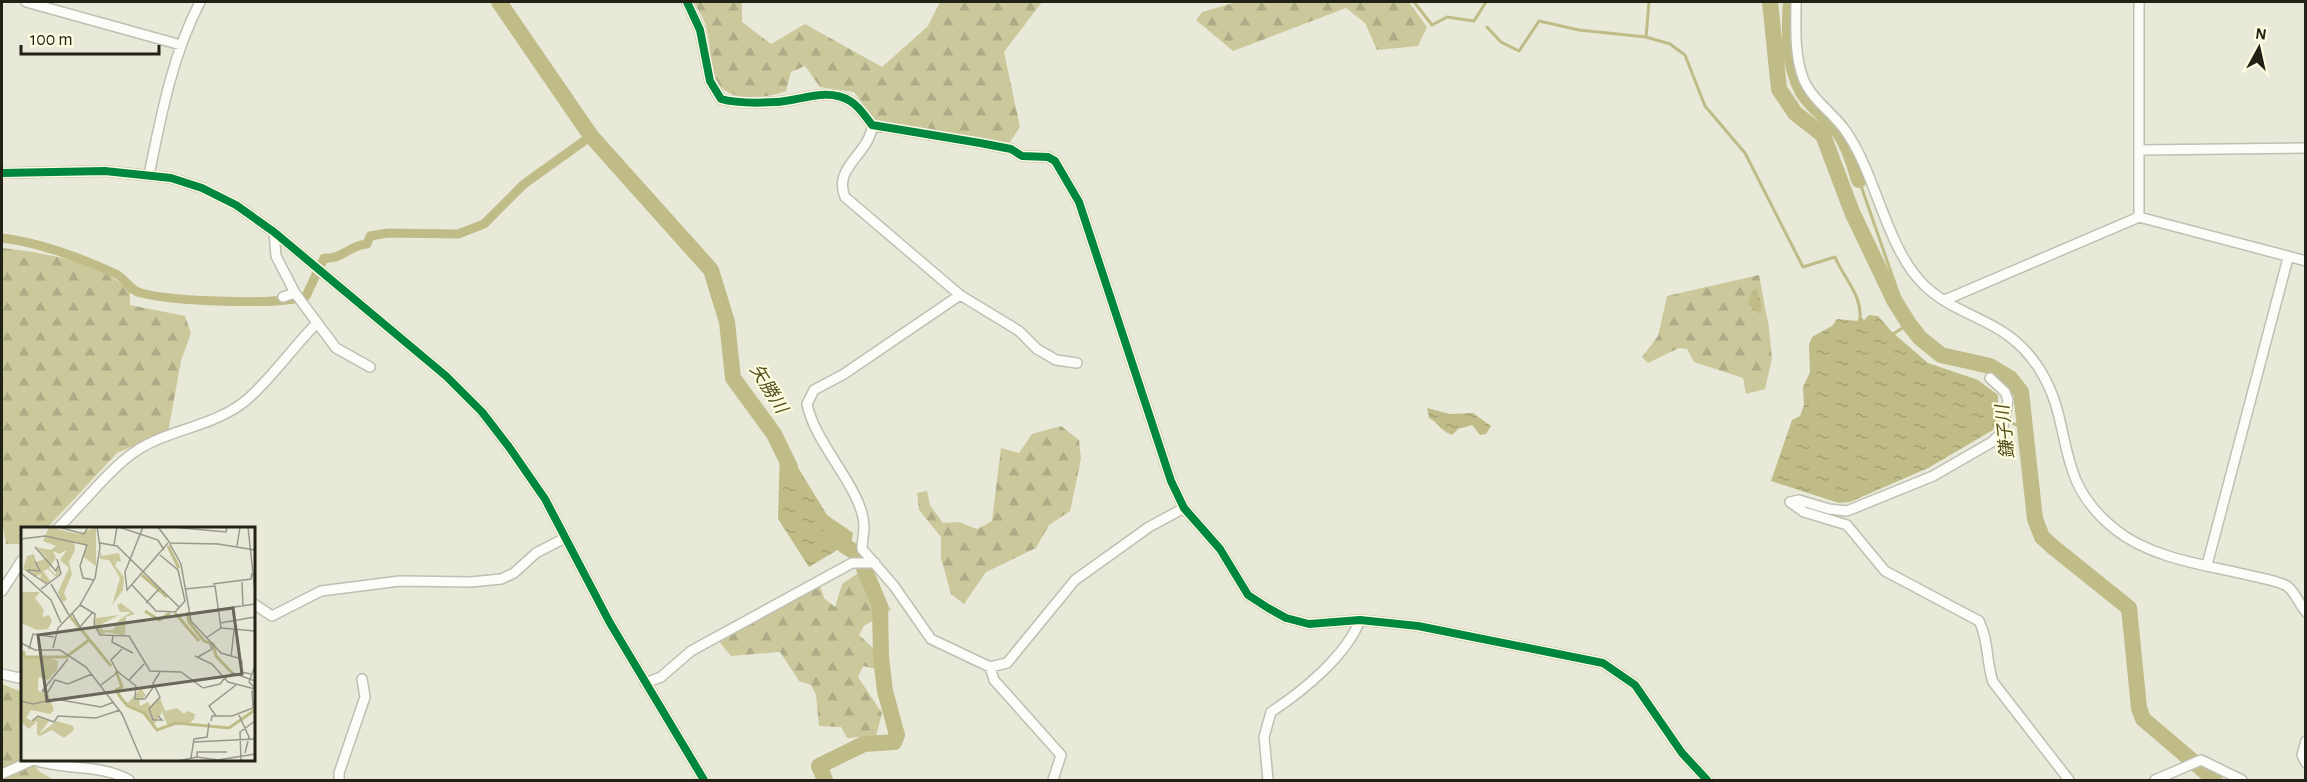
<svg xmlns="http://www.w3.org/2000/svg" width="2307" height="782" font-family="'Alegreya Sans','Noto Sans JP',sans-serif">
<defs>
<pattern id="forest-firs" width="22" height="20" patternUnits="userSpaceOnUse" patternTransform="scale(1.5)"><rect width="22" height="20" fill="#cbc99c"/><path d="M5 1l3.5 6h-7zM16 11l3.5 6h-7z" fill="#aeac86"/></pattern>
<pattern id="water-ripples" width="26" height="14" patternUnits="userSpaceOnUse" patternTransform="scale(1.5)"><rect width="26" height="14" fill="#bfbc87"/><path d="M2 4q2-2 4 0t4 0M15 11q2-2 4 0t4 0" fill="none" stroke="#a4a174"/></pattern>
</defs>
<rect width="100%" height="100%" fill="#e9e9d9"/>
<path fill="url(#forest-firs)" d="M694,2H742V22L771,44L805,24L882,67L928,26L940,2H1042L1004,52L1020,127L1008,145L876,121L854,92L820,87L805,66L791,72L786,91C773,96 763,97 749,97C702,96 716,55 705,23C702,15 697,8 694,2Z
M1237,2H1409L1427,27L1418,46L1377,50L1365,23L1346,8L1233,51L1196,20L1202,12Z
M2,248C43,253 100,260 130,292V305L185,316L191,333L181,361L168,432L117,453L47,528H22V544H6L2,522Z
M1759,275L1769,328L1772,359L1765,389L1746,394L1743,378L1694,362L1687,349L1679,348L1648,363L1642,357L1658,336L1667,296Z
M1061,426L1079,440L1081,459L1070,511L1049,525L1036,548L986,572L964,604L951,594L941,558V537L919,510L917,493L927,491L930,505L943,523L959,522L977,529L992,521L1001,448L1019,453L1032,434Z
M867,567L891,610L864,626L859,635L874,649L876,669L863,666L858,677L882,713L876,736L847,738L841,727L819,726L816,695L811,685L799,681L780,652L731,656L720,643L724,638L820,585L824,598L835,607L842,584Z
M2,684L22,692V760H30L40,772L54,780H2Z"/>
<path fill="url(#water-ripples)" d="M1757,288L1762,308L1760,314L1748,304L1752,291Z
M1869,315L1878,316L1892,332L1928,363L1978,380L1998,395V411L2003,415L2002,419L1997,420L1993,430L1928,468L1850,502L1839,503L1771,481L1792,420L1800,416L1804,405L1803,387L1810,372L1809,345L1812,337L1832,326L1837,319L1857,321L1860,316L1864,320Z
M1427,408L1450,414L1473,413L1491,426L1486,434L1480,435L1472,425L1458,429L1452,435C1438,429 1438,422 1429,418Z
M783,443L827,515L853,533L851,545L839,549L809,567L778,519L780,448Z"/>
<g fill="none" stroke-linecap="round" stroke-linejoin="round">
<path stroke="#bfbc87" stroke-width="3" d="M1414,2L1432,25L1447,17L1474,21L1486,2
M1649,2L1646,37L1670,44L1685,55L1705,106L1745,153L1803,267L1835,257C1844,279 1862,294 1860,319
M1487,27L1501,42L1519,51L1539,21L1579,30L1646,37
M1859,180L1909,324L1893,334
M2007,420L2024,429"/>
<path stroke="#bfbc87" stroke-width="9" d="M2,238C42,243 79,257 116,274C125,278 130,291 141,293C170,301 280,306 306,296L324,258C342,260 349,245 367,244L370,236L388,233L458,234L484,224L524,184L591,136"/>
<path stroke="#bfbc87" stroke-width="16" d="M499,2L591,136L711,270L727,322L733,378L774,434L790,467
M1770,2L1779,89L1795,113L1823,135L1852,212L1894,300L1909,324L1920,338L1941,355L1990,366L2010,378L2021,392L2035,519L2042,537L2053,547L2129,608L2139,708L2143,719L2215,780
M1791,2C1789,32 1788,65 1803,92C1811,105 1824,114 1835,126C1847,140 1854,162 1859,180
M825,780L819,766L864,744L894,742L897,735L885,691L881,657L880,606L858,554L845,546L831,528"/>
<defs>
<path id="minor" d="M26,2L181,45
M687,2L700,30L710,81L721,99C738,104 759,103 776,102C799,101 828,87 850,101C859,106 865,116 872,125L980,143L1011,149L1022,156L1048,157L1055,161L1079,202L1171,481L1184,508L1220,549L1248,595L1268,608L1286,618L1309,624L1360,620L1418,626L1603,663L1635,685L1682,753L1707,780
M1796,2C1796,26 1794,54 1803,78C1811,99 1832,112 1845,130C1877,175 1886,249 1925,286C1964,322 2007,317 2040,370C2076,428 2051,479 2116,530C2151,558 2205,565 2248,575C2259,578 2277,580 2287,586C2294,591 2300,605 2306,612
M2139,2V217
M872,125C871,153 832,167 845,197L960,295L1019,331L1037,349L1056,360L1077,363
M2140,150L2306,148
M2,173L105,171L171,178L202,188L236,205L274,232L446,376L482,412L509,447L545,499L610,623L704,780
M149,175C161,116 172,56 200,2
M274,232L276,256L295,293L283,297
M295,293L336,348L370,367
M960,295L844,374L814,390L807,404C815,445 863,489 864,526C864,533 862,542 862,549L894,586L931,639L990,667L1007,663L1075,580L1149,527L1184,508
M1945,300L2139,217L2306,261
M1790,502L1804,512L1847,525L1885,571L1979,621C1989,640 1986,662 1993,682L2069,780
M1790,502L1799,500L1829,509L1847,511L1933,476L1992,442L2002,432L2008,400L2005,392L1990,378
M58,528C82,505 110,468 136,451C169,429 212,427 244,402C267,384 294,346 316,324
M2207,565L2288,258
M2,591L22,560
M254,604L272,616L321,591L400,581L471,582L501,579L514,573L536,553L563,539
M990,667L994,680L1061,755L1053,780
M2,674L19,678L22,676
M645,683L661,677L691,651L852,563H875
M2306,741L2302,755L2306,763
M34,760C66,771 99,763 129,780
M2,774L33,760
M339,780V773L365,697L362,679
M1268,780L1264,737L1271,712C1303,691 1346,656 1360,620
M2155,780L2201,760L2242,780"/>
</defs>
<use href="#minor" stroke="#bfbfb2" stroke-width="12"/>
<use href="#minor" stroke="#fcfcf9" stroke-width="9"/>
<defs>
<path id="cycleway" d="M687,2L700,30L710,81L721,99C738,104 759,103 776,102C799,101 828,87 850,101C859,106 865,116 872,125L980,143L1011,149L1022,156L1048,157L1055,161L1079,202L1171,481L1184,508L1220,549L1248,595L1268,608L1286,618L1309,624L1360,620L1418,626L1603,663L1635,685L1682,753L1707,780
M2,173L105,171L171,178L202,188L236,205L274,232L446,376L482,412L509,447L545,499L610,623L704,780"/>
</defs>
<use href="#cycleway" stroke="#fefddf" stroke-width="11"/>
<use href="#cycleway" stroke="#00873e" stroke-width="8"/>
</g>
<g text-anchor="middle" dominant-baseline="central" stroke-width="4.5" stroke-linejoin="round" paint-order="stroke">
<g font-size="18" font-style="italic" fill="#524f1b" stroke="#fefddf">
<text transform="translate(768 389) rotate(58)">矢勝川</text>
<text transform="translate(2006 432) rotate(-96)">鎌子川</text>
</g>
</g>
<g transform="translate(21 527)">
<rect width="234" height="234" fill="#e9e9d9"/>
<path d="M28,0L58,7L75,0V39L61,29L67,20L53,14L54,23L48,35L51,47L43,66L46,73L41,75L37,65L48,41L39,33L46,23L38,27L32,24L35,31L28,41L35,48L37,39L39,47L35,50L27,42L22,44L30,55L28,57L19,53L20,47L14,50L2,42L6,29L13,27L15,35L26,31L15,20L30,23L35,19L22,14ZM79,24L81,29L98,26L100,35L96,34L94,39L103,50L102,63L91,78L99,51L88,33L79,32ZM0,65H19L14,71L23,83L21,90L28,88L31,94L27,102L16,103L0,96ZM100,76L114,87L105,90L104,109L86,105L80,108L73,96L75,91L98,88L79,98L82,103H92L98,93L110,85H99L96,78ZM0,125L4,131L24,129L37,134L36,143L27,153L18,150L17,154V164L27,166L33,183L29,187L10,183L5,191L11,194L16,189L28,194L18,207L36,194L52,199L53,203L43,211L31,203L19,209L16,207V194L8,202L0,195ZM120,161L125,169L118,173L119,179L127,175L129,179L139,171L144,184L156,181L163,187L166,184L174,187L173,192L169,196L147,199L141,185L132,199L123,185L106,177Z" fill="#cbc99c"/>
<path fill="none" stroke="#bfbc87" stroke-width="3" d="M147,19L158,41M121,48L146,70M124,84L138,93L149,86M166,85L168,95L183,114L192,117L195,129L212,147M154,86L178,114M49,89L90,139M2,124L4,130H45L68,113M95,144L101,160L95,163L100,171L107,179L123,186L136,203L155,196L208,201L234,183"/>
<path fill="none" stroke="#99998b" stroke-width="1.5" d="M37,0L63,7L67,0M98,0L137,13L143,23M122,0L104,45L106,63L147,16M137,0L149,16L197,17L234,23M151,0L205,5L206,0M227,0L234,65M0,12L24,9L66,18L59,39L62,51L73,53M79,16L96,19L158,80M149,17L160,37L170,94L200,126L217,131L221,135L220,145L230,147M93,18L96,0M216,19L219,0M14,20L35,44L37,39M5,43L26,57M7,43L19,44L14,34M0,46L30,73L40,96M221,55L222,79M30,57L48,88M192,57L230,52L231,46M111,58L135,84L154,85L164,74L157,43L139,28M20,62L40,47L36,32M164,62L194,59L200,101M125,76L138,62M59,78L74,87L73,97L79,108L108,109L129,144L160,145L182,161L199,157L203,152M51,86L59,100L71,86M166,87L234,77M199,96L234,90M92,109L91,115L112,126M185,111L200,101L234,104M0,116L14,123H39L65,140L101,187L121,234M32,121L37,101L59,78L74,51L79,20L76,0M8,122L12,107L33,110M101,122L90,133L96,144L115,159L114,172H124L133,159M174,129L191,137L207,155L234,162M177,130L191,122L189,117M210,130L213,103M234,139L228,155L234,161M203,152L212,146L234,154M108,153L123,137M80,158L97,145M21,164L27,165L34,153L47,157L71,147M21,164L47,132M0,174L12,177L34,172L80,180L93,175M218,188L228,210L224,226M137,189L141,193H132L128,182L139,170L132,156L139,145M195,189L188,179L215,158M11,194L17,189L33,195L37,189L75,191L99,183M190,194L191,189H211L232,181L231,163M172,215L234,212M176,230V225H206M170,231L173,212L186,210L188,196M123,234H156M157,234L176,230L197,233L234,227M220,234L219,205L234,194"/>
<path fill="#68675a" fill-opacity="0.15" stroke="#68675a" stroke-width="3" d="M212,81L221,147L26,174L17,108Z"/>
<rect width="234" height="234" fill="none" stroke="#222116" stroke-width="3"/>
</g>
<rect width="2307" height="782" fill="none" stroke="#222116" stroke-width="6"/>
<g transform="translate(2259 48) rotate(8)" stroke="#fefddf" stroke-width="4.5" paint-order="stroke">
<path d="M0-4.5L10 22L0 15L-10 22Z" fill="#222116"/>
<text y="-9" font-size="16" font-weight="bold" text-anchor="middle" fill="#222116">N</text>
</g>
<path d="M21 45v9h138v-9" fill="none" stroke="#222116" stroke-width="3"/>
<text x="30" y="45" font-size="18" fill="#222116" stroke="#fefddf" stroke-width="4.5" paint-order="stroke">100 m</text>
</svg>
